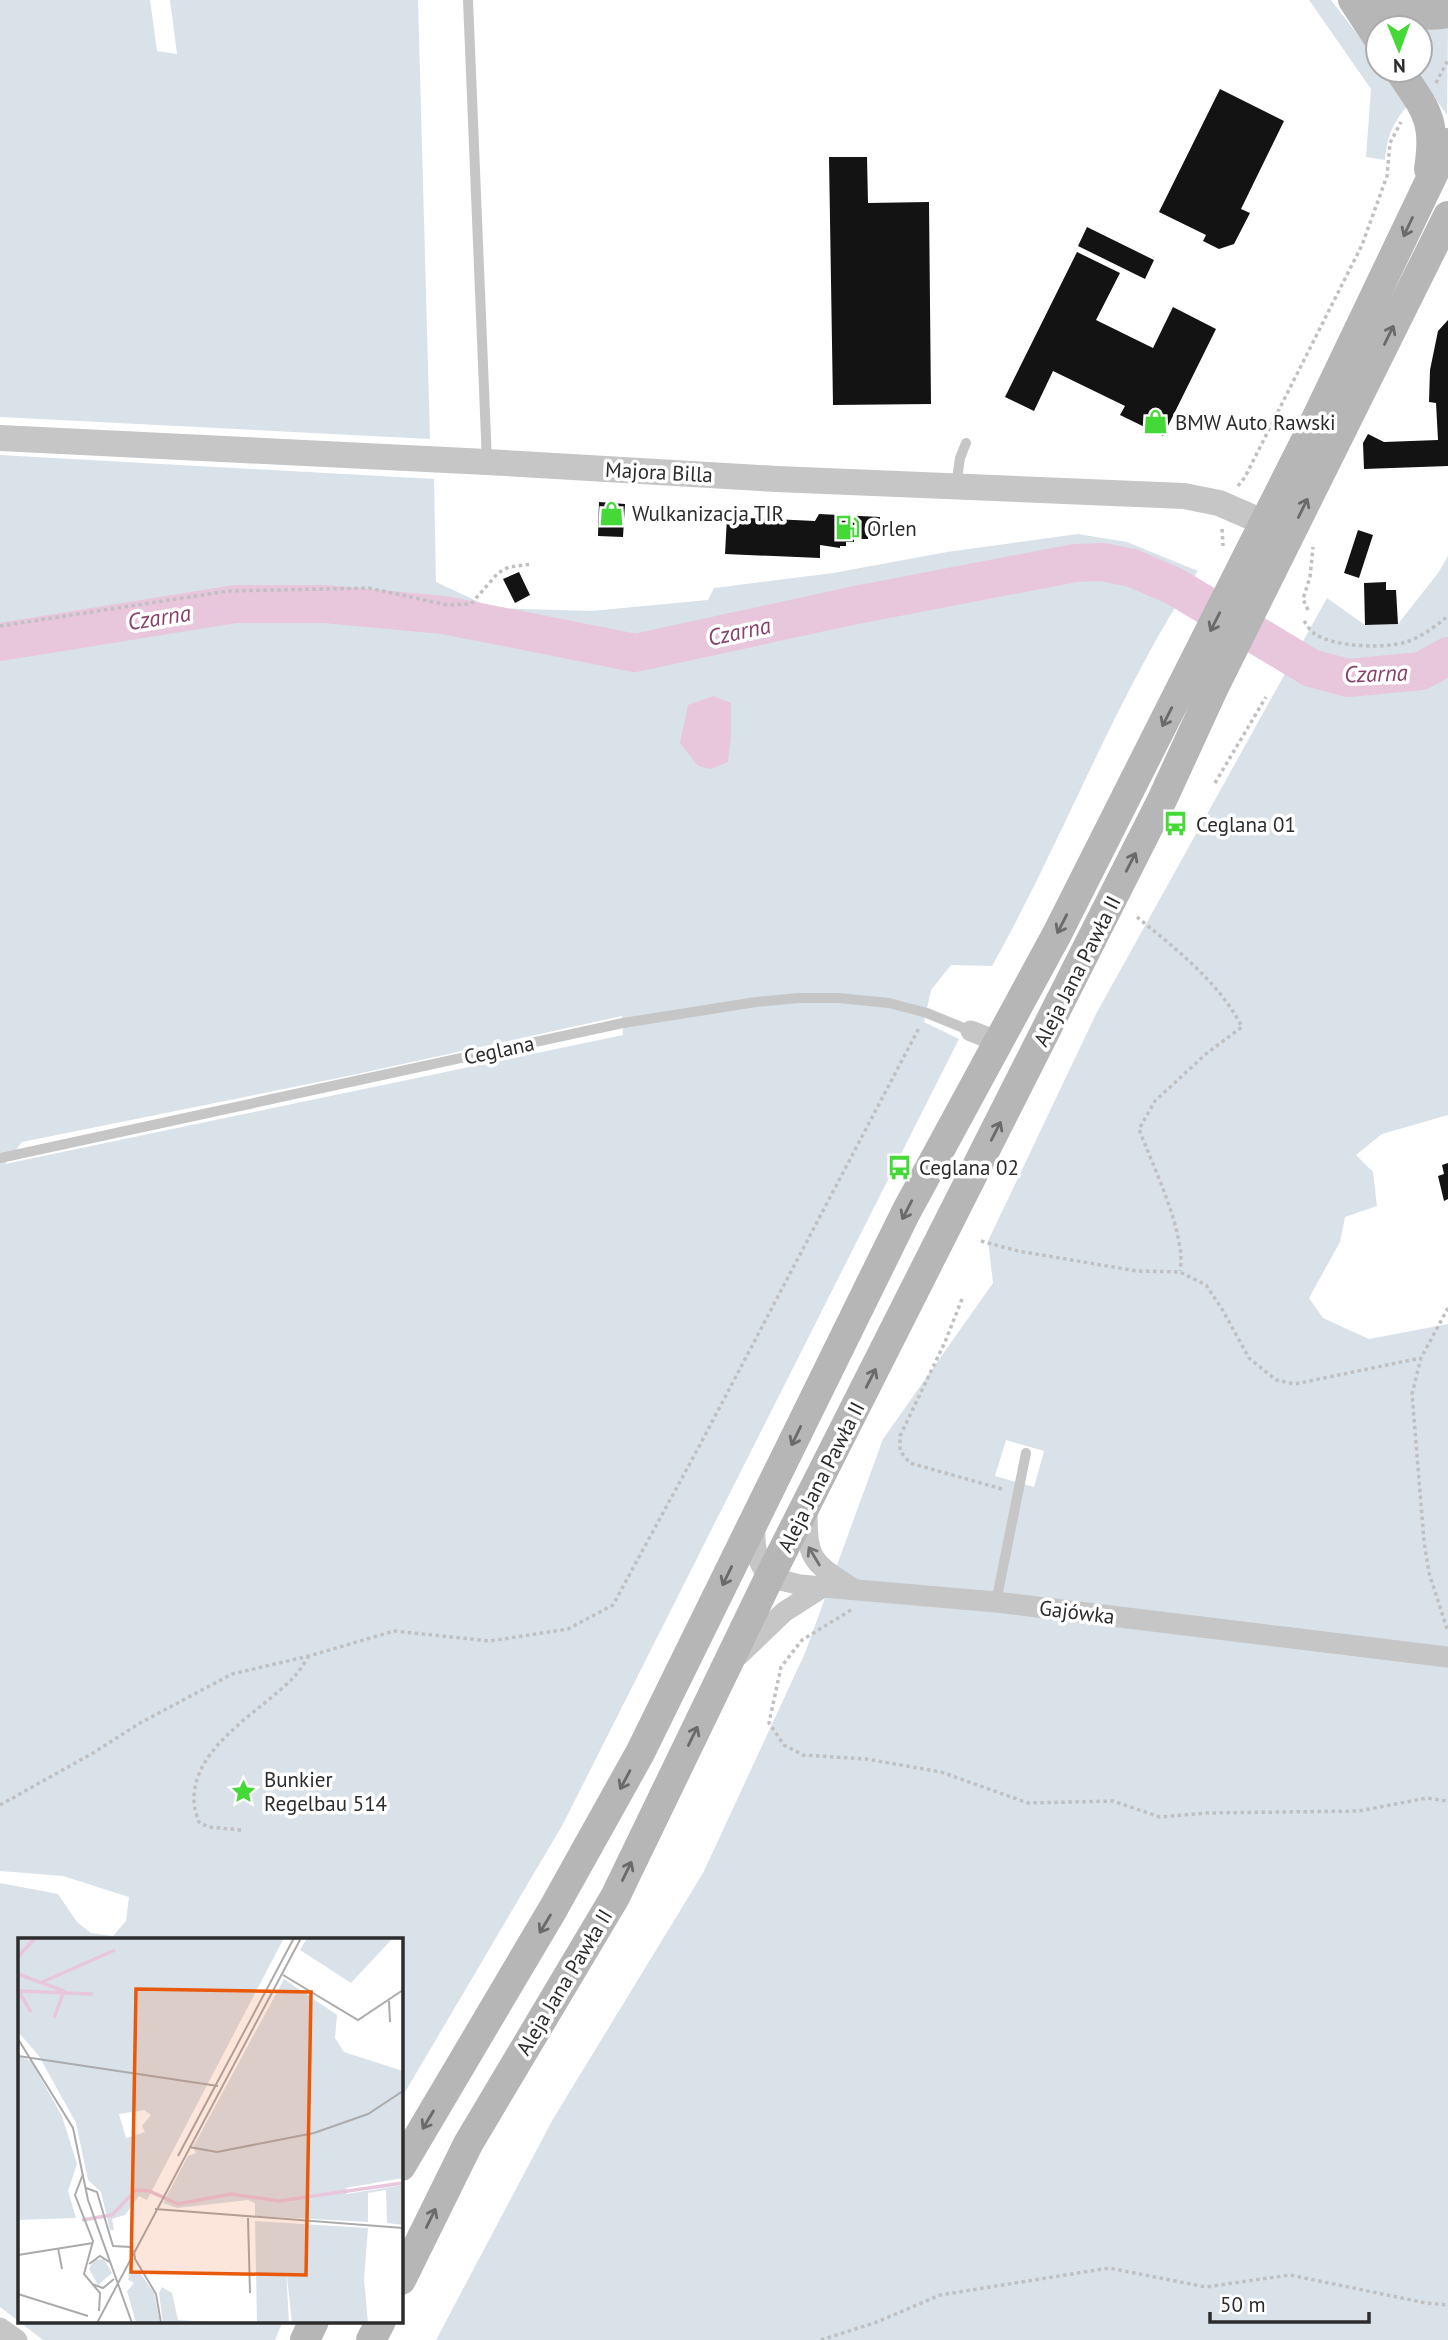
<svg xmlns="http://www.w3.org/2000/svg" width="1448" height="2340" font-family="'PT Sans',sans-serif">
<rect width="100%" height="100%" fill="#fff"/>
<path fill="#dae2e9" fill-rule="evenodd" d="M0,0H150L157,51L177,54L170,0H418L430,439L0,417Z
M1309,0H1331L1378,61V70H1384L1409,104C1393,122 1387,136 1385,160L1366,157L1371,89Z
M1384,19L1448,24L1447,115L1415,70H1420V28H1387Z
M0,455L434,479L436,582L492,608L591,611L708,600L714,588L833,573L947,552L1078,534L1127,542L1198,571C1116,695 1065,836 992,966L951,965L931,990L924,1022L959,1039L563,1824L401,2099V1939H19V2321H283L275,2340H43L0,2307V1883L58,1894L77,1922L91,1933L113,1936L126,1921L129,1897L63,1876L0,1871ZM622,1016L623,1035L5,1164L22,1142L348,1076Z
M1448,556V1115L1382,1134L1356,1155L1373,1172L1377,1206L1345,1217L1340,1242L1309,1298L1323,1318L1369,1339L1448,1324V2340H436L553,2119L703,1873L805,1653L883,1439L993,1283L988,1241L1096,1014L1327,598L1365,625L1398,624L1438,573ZM1006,1440L1044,1451L1034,1487L995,1476Z"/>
<path fill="#e8c6db" d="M713,696L731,703V735L728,762L711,769L698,766L680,743L688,705Z"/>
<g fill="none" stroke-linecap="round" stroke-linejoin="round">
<path stroke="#e8c6db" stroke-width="38" d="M0,642L235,604H325L444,615L635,653L851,606L1075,563L1102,562L1132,568L1174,586L1311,668L1348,678L1421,671L1448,656"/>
</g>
<path fill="#131313" d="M1220,89L1284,121L1241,209L1250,213L1234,244L1219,249L1203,241L1206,235L1159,212Z
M829,157H867L868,203L929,202L931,404L833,405Z
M1087,227L1154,260L1145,279L1078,246Z
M1077,252L1120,273L1096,320L1153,348L1173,307L1216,329L1163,436L1120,415L1125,406L1053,371L1034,411L1005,397Z
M1448,320V466L1364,469L1363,443L1368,434L1384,442L1438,440L1436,403L1429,402L1430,370L1438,331Z
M599,502L625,504L623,537L598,536Z
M819,514L880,517L879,536H868V539H854V542H846V546H840V548L820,545V558L725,554L727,517L815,521Z
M1358,530L1373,535L1359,578L1344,573Z
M519,572L530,595L515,603L503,579Z
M1386,582V590H1396L1398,624L1365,625L1364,583Z
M1448,1163V1199L1444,1201L1438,1176L1444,1174L1442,1165Z"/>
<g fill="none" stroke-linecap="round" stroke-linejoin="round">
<path stroke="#c0c0c0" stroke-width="3.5" stroke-dasharray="3.5 3.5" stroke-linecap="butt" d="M1436,83L1448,60
M1238,486L1245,477L1362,245L1387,176L1390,143L1401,122
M1222,529L1223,546
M1308,610L1303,599L1310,577L1313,547
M1304,621C1307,625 1310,631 1315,634C1334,647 1384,649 1406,642C1422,637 1436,626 1448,616
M0,626L228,591L369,588L447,605L471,604L498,573L509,567L532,564
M1215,783L1266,697
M1137,917C1176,949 1219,982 1242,1027L1207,1053L1155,1101L1139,1129C1152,1164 1187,1235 1180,1271
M981,1241L1018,1251L1137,1271L1180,1272L1206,1285L1222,1309L1249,1358L1276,1380L1295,1384L1421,1358
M962,1299L945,1342L900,1436V1451L910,1463L1002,1489
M1448,1308L1421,1358L1412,1394L1424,1541L1429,1573L1448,1632
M851,1610L802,1640L781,1667L769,1723L784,1745L803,1755L866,1759L941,1772L1028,1803L1113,1801L1160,1817L1207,1813L1359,1811L1427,1798L1448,1801
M0,1805L93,1753L140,1723L232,1674L309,1656L394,1631L490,1641L568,1629L613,1605L702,1441L919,1028
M241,1830L208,1827L199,1822C197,1816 194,1808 194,1801C192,1747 260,1712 293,1678C299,1672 304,1663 309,1656
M821,2340L877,2322L940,2295L1109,2268L1206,2287L1290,2275L1426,2303L1448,2305"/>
<path stroke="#c6c6c6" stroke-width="10" d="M468,0L487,462
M956,486L960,458L966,443
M0,1158L623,1023L756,1002L798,998H839L889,1003L927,1013L971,1031
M996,1602L1026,1453"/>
<path stroke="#c6c6c6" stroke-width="21" d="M971,1031L999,1042
M807,1508C807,1559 810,1561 852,1588
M756,1520C753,1537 755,1569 773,1577C781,1581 791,1582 800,1585L996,1602L1448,1657
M738,1656L784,1612L823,1587
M0,2328L17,2340"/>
<path stroke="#c6c6c6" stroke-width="26" d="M0,438L487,462L777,479L1184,496L1219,503L1265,523"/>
<path stroke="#b6b6b6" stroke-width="30" d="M1353,0L1378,38
M1369,0C1396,12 1419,18 1448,13
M1399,70C1425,109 1437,119 1429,169
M401,2166L553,1909L640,1753L906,1212L1057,934L1306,440L1448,143
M401,2280L468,2144L615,1897L770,1576L1162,800L1214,687L1448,216
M305,2340L314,2321
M371,2340L381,2321"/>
</g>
<defs><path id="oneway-shaft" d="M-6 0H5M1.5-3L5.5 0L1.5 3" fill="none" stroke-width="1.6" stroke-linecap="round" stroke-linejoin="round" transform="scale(1.75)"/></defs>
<g stroke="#6a6a6a">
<use href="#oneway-shaft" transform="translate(1408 227) rotate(115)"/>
<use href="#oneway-shaft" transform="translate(1389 335) rotate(-64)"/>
<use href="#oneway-shaft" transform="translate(1303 508) rotate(-64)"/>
<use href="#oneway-shaft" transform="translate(1215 622) rotate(117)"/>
<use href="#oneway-shaft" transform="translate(1167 717) rotate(117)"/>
<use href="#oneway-shaft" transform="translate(1131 862) rotate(-63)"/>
<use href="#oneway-shaft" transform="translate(1062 924) rotate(117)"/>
<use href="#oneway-shaft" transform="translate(996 1131) rotate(-63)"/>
<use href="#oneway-shaft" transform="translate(907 1210) rotate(117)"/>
<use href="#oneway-shaft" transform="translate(871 1378) rotate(-63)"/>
<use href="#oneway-shaft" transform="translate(796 1436) rotate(116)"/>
<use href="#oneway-shaft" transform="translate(727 1576) rotate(116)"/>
<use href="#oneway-shaft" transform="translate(693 1736) rotate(-64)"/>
<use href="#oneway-shaft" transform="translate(625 1780) rotate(118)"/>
<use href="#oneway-shaft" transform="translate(627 1871) rotate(-64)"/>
<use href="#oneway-shaft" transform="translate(545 1924) rotate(121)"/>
<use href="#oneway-shaft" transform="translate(428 2120) rotate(121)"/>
<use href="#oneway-shaft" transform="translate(431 2218) rotate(-64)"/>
</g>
<use stroke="#717171" href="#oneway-shaft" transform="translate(814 1556) rotate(-121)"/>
<defs>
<symbol id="shop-bare" viewBox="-9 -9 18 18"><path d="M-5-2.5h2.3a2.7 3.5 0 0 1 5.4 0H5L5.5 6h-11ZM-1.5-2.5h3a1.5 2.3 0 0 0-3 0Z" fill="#44d937" stroke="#fff" stroke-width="2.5" paint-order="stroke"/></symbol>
<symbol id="fuel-bare" viewBox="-9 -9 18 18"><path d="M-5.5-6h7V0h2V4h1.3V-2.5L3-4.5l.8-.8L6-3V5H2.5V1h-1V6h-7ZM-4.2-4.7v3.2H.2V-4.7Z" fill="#44d937" stroke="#fff" stroke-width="2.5" paint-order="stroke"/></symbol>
<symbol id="bus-bare" viewBox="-9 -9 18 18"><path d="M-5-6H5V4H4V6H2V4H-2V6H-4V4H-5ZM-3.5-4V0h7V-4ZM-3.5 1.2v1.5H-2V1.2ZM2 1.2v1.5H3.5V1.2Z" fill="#44d937" stroke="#fff" stroke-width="2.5" paint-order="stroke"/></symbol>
<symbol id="sight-bare" viewBox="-9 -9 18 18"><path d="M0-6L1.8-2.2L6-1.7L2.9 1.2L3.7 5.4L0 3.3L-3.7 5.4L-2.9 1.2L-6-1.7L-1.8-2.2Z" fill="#44d937" stroke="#fff" stroke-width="2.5" paint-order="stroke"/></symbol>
</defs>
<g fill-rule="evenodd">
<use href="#shop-bare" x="1138" y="404" width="35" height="35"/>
<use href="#shop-bare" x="594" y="496" width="35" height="35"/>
<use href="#fuel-bare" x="830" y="510" width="35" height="35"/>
<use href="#bus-bare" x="1158" y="806" width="35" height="35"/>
<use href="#bus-bare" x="882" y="1150" width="35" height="35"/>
<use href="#sight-bare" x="226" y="1774" width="35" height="35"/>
</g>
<g text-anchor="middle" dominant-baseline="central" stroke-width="7" stroke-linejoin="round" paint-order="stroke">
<g font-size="21" fill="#2c2c2c" stroke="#fff" text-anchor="start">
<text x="1175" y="422">BMW Auto Rawski</text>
<text x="632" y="513">Wulkanizacja TIR</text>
<text x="867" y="528">Orlen</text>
<text x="1196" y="824">Ceglana 01</text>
<text x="919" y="1167">Ceglana 02</text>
<text x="264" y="1779">Bunkier<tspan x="264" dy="24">Regelbau 514</tspan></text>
</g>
<g font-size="21" fill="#2c2c2c" stroke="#fff">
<text transform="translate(659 472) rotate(3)">Majora Billa</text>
<text transform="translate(1077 971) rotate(-63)">Aleja Jana Pawła II</text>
<text transform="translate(499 1050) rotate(-12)">Ceglana</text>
<text transform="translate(821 1477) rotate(-63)">Aleja Jana Pawła II</text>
<text transform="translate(1077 1612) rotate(7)">Gajówka</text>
<text transform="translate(564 1982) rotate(-59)">Aleja Jana Pawła II</text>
</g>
<g font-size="23" font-style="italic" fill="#88406c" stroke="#fff">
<text transform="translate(159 617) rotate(-9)">Czarna</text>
<text transform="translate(739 631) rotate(-12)">Czarna</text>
<text transform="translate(1376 673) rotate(-2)">Czarna</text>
</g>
</g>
<g transform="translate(18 1938)">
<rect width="385" height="385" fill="#fff"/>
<path d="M0,0H266L129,262L121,258L107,277L94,281L96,292H92L83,254L70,242L58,185L21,118L0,94ZM126,172L133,177L124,188L127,194L108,200L101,176ZM289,0H375L333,45L282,12ZM266,41L319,77L317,100L326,114L385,133V240L328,250L329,256L385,247V287L369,285L368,252L350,255V284L237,278V265L230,262L159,270L145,265L170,218L178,215L175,209ZM0,118L13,123L44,178L59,226L50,253L58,280L0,282ZM237,283L350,290L346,341L350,385H274L268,330L271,385H239ZM86,321L94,335L80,347L71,331L76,322ZM112,334L123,336L136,355L142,385H118L109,353L116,345L110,342ZM144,349L154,355L160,382L212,385H145L141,355Z" fill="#dae2e9" fill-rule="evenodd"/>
<path fill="none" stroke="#e8c6db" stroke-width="3.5" d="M0,19L17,0M0,36L46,53L36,80M22,45L97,12M0,52L13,74M1,53L75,56M64,282L94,277L118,252L131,253L160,266L213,256L261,263L385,245"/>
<path fill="none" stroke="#ababab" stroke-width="2" d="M265,37L340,82L385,52M371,63L372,84M0,101L55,190L70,262L114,385M0,118L200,148M171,209L199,214L296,195L350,176L385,153M160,218L276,0M65,236L57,257L75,303L66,336L82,355L81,373M68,250L79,254L95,308L113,309M137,271L385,290M230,280L232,355M40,310L44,331M116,312L117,321L138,356L143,385M0,317L75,305M71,326L82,318L93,325M74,346L85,350L96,341M0,356L70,378M79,385L283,0"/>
<path fill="#e8590c" fill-opacity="0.15" stroke="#e8590c" stroke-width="3.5" d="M118,51L293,54L288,337L113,334Z"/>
<rect width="385" height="385" fill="none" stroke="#2c2c2c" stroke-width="3.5"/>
</g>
<g transform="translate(1399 49) rotate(179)"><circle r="33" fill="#ffffff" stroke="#ababab" stroke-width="2"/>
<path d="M0-5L12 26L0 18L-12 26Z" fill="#44d937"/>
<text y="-10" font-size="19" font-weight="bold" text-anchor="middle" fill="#2c2c2c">N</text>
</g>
<path d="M1210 2312v10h159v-10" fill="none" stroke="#2c2c2c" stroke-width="3.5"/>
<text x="1220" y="2312" font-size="21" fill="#2c2c2c" stroke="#ffffff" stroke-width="5" paint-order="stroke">50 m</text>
</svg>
